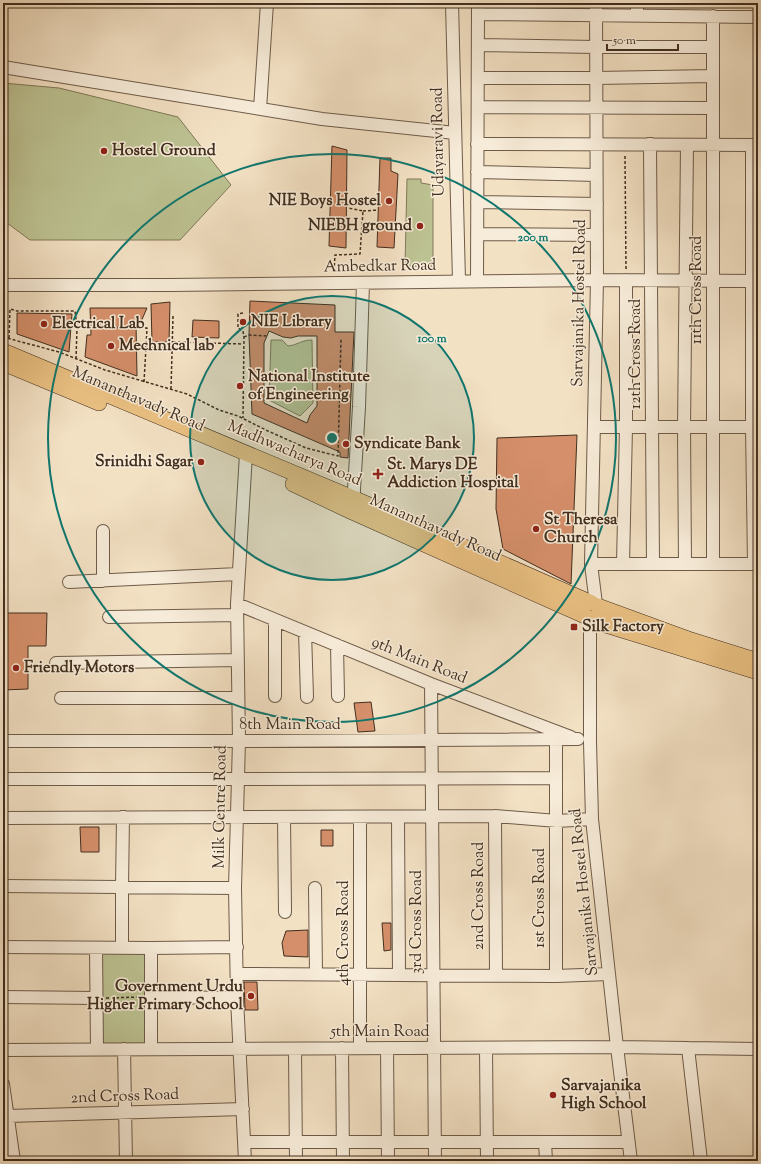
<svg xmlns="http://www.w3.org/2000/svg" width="761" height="1164" font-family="'Sorts Mill Goudy',serif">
<rect width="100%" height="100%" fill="#f3e1c4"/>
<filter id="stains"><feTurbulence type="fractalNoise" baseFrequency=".005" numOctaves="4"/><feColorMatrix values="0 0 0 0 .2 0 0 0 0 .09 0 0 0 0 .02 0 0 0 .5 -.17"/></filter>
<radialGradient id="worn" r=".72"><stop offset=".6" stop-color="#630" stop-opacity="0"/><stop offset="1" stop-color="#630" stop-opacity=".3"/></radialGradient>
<path fill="#bdc292" stroke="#807858" d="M3,83L59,88L178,117L231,185L180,240H30L3,220Z
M407,179H421V183L433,185V266H405Z
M271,340H282L288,346C298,345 301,340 312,340L313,403L300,416L269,400Z
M100,951H147L148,1045H100Z"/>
<path fill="#d58f6a" stroke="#422e1e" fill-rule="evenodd" d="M332,146L347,150L346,248L329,246Z
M380,158H391V171L398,174L394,248L377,247Z
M250,301L335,305V332H354L348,458L340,457V452L252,414L249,335ZM269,331L283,337L291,338L298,336H317V406L310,415L307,423L264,403V343Z
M170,302L169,342H152L151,304Z
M90,308H147L140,324L136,323L137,376L85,357L87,335H91Z
M17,313L72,314L69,352L17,334Z
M193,320L219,321V338L192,337Z
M577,435L571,584L503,549L496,509L497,438Z
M3,613H47L46,646H28V689L3,690Z
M371,702L375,731L358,732L354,703Z
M80,827H99V852H81Z
M321,830H333V846H321Z
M382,923H391V950L384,951Z
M308,930V957L284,956L282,943L286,931Z
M244,982H257L258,1010H245Z"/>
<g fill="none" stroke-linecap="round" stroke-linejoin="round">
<defs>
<path id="minor" d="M452,3L459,281
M596,3L597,280L591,564L596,604
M637,3V16
M478,14L758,17
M713,16V564
M478,45L596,47H713
M3,67L322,119L455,133
M478,78H596L713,76
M478,107L713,108
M260,109L267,3
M477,144L758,145
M650,144L653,564
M752,145V427L754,564
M477,172L596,175
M477,202L597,204
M477,234L597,235
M477,281L478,3
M3,285H171L597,280L758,281
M594,427H758
M353,506L359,407L363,283
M103,531V581
M591,564H758
M623,564L626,427V280
M685,564L684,428L687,145
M69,582L238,574
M237,604L431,684L571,737
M109,617L237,615
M590,618V742L592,819L617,1047L631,1161
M305,632L307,697
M337,645L338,696
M56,663L238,660
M431,684L435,1161
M275,696V620
M61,698H238
M556,739V976
M3,741H239L578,739
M3,779H238L556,778
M495,816L496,975
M284,817L285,912
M360,817V1048
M398,817L399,975
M3,818L495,816L557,821L592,819
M3,886L235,888
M315,888L316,974
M3,947L151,948L237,947
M96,948L97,1049
M122,948V887L123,817
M151,948V1049
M237,974L556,976L609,974
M3,997L97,998
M151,997L237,998
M342,1048L343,1161
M387,1048L388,1161
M486,1048L487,1161
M688,1048L701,1161
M124,1049L126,1161
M295,1049L296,1161
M3,1050L617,1047L758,1049
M3,1084L14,1161
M8,1116L243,1109
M244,1142H628
M545,1142L546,1161
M245,1161L237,998L235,888L239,741L237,604L246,454"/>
<path id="major" d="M3,351L353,498L592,603
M3,363L99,403
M293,484L352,512L587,617
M598,606L691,640L758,661
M593,618L606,625L758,672"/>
</defs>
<use href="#minor" stroke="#6e5b48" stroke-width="14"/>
<use href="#major" stroke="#422e1e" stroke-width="16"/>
<path stroke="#422e1e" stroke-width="1.5" stroke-dasharray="3 2" stroke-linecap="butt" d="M625,156L626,270
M363,211L378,210
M334,271L335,255L360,254L363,211L348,208
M243,313L238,314V328L243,331L244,337L243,418
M3,337L59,352L105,370L187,394L219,410L238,416L268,431L306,448L338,456L341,338
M244,337L249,335L267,336
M9,338L10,309L17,311H75L77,327
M173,342L243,344
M76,359L77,327L147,328L146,347
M144,382L146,347L173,348
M171,389L173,316
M106,998L141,997"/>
<use href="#minor" stroke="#f7ecd9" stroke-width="12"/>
<use href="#major" stroke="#eac082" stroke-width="15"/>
</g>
<circle cx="332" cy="438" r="142" fill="#0f766e" fill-opacity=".12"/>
<g fill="none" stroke="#0f766e" stroke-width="2">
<circle cx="332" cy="438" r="142"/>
<circle cx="332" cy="438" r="284"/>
</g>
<g fill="#8f2418" stroke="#f7ecd9" stroke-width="1.5">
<circle cx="104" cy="151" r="4"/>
<circle cx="389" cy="201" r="4"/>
<circle cx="420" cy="226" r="4"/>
<circle cx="243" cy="322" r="4"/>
<circle cx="44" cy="324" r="4"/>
<circle cx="111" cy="346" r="4"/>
<circle cx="240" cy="386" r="4"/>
<circle cx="346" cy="444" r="4"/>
<circle cx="201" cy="462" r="4"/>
<path d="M376 468h4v4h4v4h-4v4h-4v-4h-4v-4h4z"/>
<circle cx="536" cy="529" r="4"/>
<rect x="570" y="623" width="8" height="8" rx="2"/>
<circle cx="16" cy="668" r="4"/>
<circle cx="251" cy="996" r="4"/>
<circle cx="553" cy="1095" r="4"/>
</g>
<g text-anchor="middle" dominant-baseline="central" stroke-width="3" stroke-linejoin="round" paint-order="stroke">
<g font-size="16" fill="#422e1e" stroke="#f7ecd9">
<text transform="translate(439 142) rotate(-91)">Udayaravi Road</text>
<text transform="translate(380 267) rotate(-1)">Ambedkar Road</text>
<text transform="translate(697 290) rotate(-90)">11th Cross Road</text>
<text transform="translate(580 303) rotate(-89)">Sarvajanika Hostel Road</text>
<text transform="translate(636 354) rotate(-90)">12th Cross Road</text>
<text transform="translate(138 400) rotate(23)">Mananthavady Road</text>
<text transform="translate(294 454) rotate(23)">Madhwacharya Road</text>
<text transform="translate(435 529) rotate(24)">Mananthavady Road</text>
<text transform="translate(419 661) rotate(22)">9th Main Road</text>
<text x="290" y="725">8th Main Road</text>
<text transform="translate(221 807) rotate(-89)">Milk Centre Road</text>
<text transform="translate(585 892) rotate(-96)">Sarvajanika Hostel Road</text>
<text transform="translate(479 896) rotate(-90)">2nd Cross Road</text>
<text transform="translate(540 898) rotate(-90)">1st Cross Road</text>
<text transform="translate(417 922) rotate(-90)">3rd Cross Road</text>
<text transform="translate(344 933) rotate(-90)">4th Cross Road</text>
<text x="380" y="1032">5th Main Road</text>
<text transform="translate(125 1097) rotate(-2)">2nd Cross Road</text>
</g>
<g font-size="16" font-weight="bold" fill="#422e1e" stroke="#f7ecd9" text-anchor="start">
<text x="112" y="151">Hostel Ground</text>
<text x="381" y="201" text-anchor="end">NIE Boys Hostel</text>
<text x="412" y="226" text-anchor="end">NIEBH ground</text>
<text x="251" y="322">NIE Library</text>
<text x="52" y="324">Electrical Lab</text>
<text x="119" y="346">Mechnical lab</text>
<text x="248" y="377">National Institute<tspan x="248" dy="18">of Engineering</tspan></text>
<text x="354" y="444">Syndicate Bank</text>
<text x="193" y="462" text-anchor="end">Srinidhi Sagar</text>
<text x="387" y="465">St. Marys DE<tspan x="387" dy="18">Addiction Hospital</tspan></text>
<text x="544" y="520">St Theresa<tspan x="544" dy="18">Church</tspan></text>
<text x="582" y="627">Silk Factory</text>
<text x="24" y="668">Friendly Motors</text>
<text x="243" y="987" text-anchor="end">Government Urdu<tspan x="243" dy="18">Higher Primary School</tspan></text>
<text x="561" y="1086">Sarvajanika<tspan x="561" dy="18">High School</tspan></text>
</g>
</g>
<circle cx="332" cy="438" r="6" fill="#0f766e" stroke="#f7ecd9" stroke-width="2"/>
<g font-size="12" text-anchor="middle" font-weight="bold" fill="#0f766e" stroke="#f7ecd9" stroke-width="3" stroke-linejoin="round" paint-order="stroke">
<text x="533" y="241">200 m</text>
<text x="432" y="342">100 m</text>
</g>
<rect width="761" height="1164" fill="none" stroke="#f3e1c4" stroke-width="16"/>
<rect x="4" y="4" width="753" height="1156" fill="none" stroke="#422e1e" stroke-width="2"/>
<rect x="8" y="8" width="745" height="1148" fill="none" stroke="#422e1e"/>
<path d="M607 44v6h71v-6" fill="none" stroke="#422e1e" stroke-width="2"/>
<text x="613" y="44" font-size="12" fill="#422e1e" stroke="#f7ecd9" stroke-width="3" paint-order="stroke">50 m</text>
<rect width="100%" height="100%" filter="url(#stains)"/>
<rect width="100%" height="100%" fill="url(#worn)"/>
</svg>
